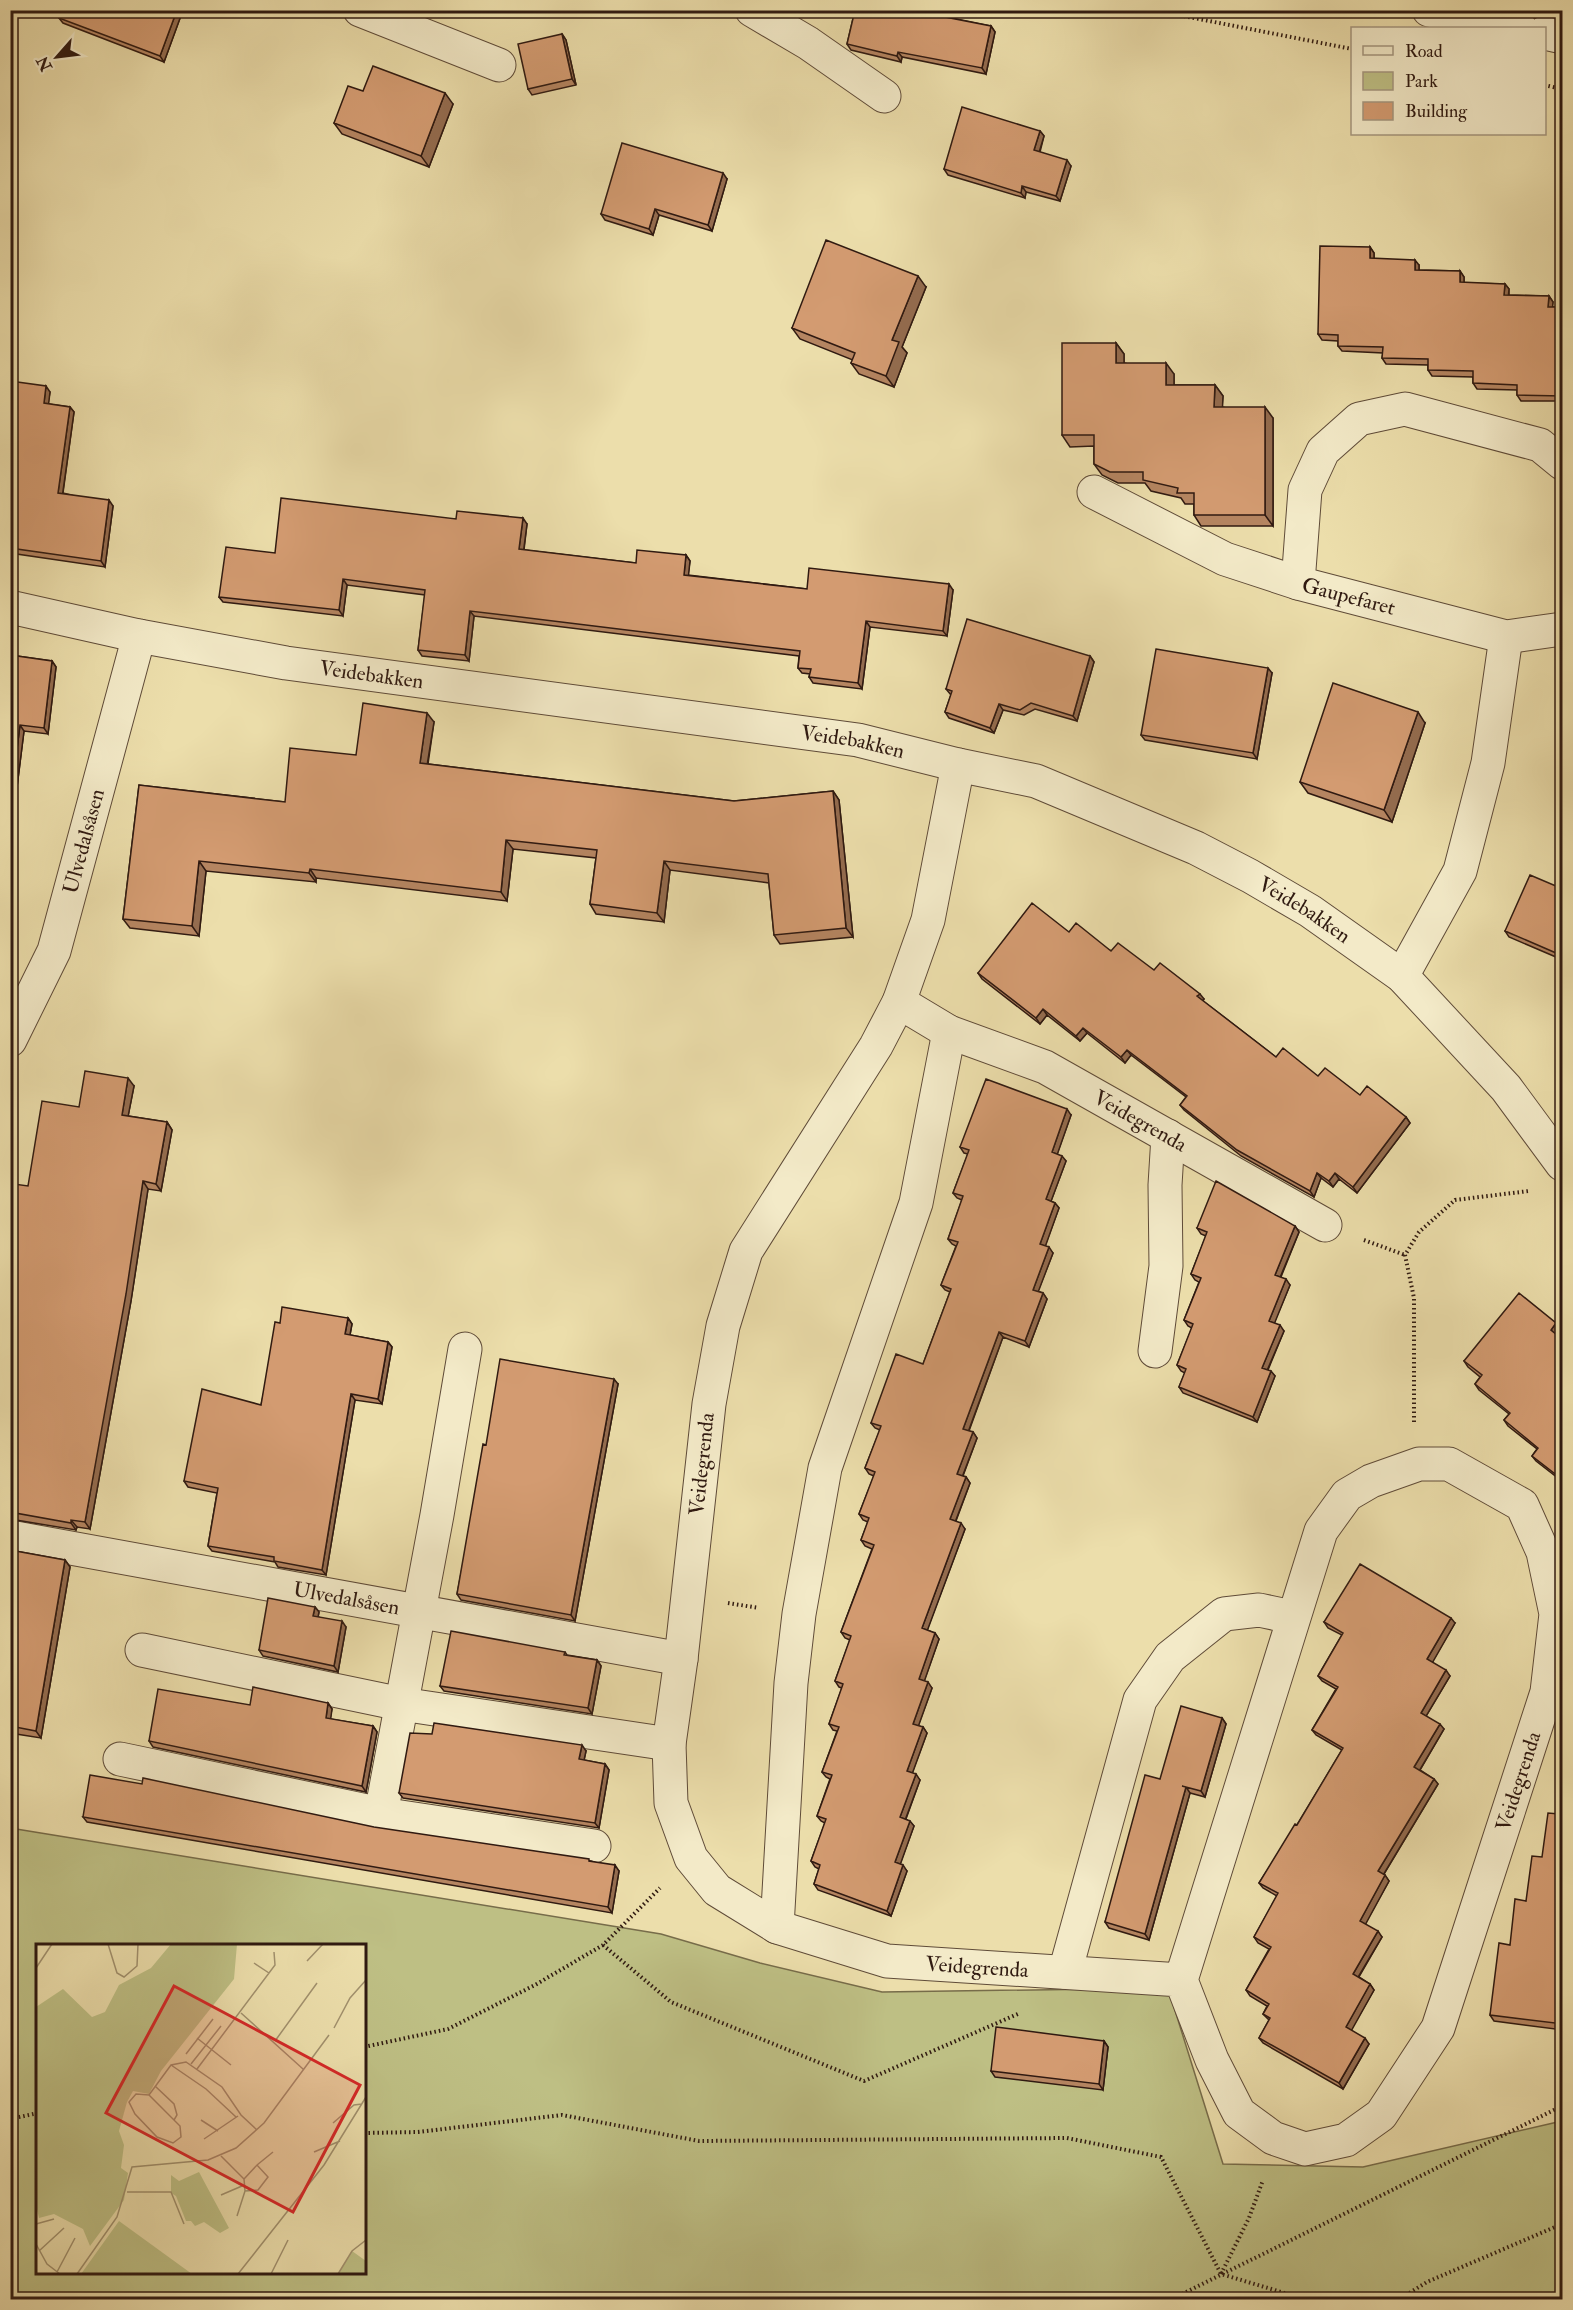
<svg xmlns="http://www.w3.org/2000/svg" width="1573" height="2310" font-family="'IM FELL Double Pica',serif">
<rect width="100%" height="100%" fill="#ecdeab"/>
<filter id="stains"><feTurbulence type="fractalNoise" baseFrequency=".00333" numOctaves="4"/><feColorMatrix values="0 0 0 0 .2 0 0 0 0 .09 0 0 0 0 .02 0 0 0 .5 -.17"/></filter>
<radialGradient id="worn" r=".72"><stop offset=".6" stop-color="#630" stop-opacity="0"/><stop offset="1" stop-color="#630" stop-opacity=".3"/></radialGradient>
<path fill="#bebf84" stroke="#776c4a" stroke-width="1.5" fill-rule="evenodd" d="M10,1828L661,1934L760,1963L882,1992L1168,1988L1223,2164L1363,2167L1562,2121V2299H11ZM38,1946H364V2272H38Z"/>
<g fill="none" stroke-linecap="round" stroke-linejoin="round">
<defs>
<g id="minor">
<path d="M360,10L499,65"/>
<path d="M752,10L808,43L884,96"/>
<path d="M1429,10L1520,28"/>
<path d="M1544,33L1562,37"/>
<path id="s1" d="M1562,463L1540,445L1405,409L1359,419L1323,451L1305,490L1298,583L1506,637L1562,629"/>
<path d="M1094,492L1225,559L1298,583"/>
<path id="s2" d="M10,607L139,636L286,663L858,740L958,765L1036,781L1196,848L1250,876L1310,911L1402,976L1506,1088L1562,1164"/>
<path id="s3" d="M958,765L928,920L899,1002L876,1046L746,1251L723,1326L709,1404L681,1659L669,1744L671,1803L691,1858L717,1890L777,1927L887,1961L1181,1980L1212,2060L1239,2113L1273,2138L1305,2149L1346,2140L1381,2115L1438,2028L1547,1692L1556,1614L1543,1552L1522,1505L1449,1464H1419L1371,1481L1347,1495L1321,1531L1181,1980"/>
<path d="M1402,976L1460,871L1488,763L1506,637"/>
<path id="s4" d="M899,1002L949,1032L1045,1067L1325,1225"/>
<path id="s5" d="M10,1040L54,951L139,636"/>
<path d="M1155,1351L1166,1266L1165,1185L1168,1136"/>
<path id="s6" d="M10,1537L681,1659"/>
<path d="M142,1650L401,1704L669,1744"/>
<path d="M120,1759L381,1814L594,1846"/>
<path d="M381,1814L437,1515L465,1349"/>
<path d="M777,1927L791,1683L799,1614L825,1468L916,1203L949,1032"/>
<path d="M1065,1972L1140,1700L1170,1657L1224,1614L1259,1610L1292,1617"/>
</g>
</defs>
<use href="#minor" stroke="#5f4b38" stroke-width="35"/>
<path stroke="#301a11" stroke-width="4" stroke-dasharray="1.5 3" stroke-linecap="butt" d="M1153,10L1352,49
M1544,85L1562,89
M1364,1240L1405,1255
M1414,1422V1298L1405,1255L1419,1232L1455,1200L1529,1191
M728,1603L759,1608
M603,1945L671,2002L864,2081L1020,2013
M364,2047L448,2029L535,1985L603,1945L660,1888
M10,2119L38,2113
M364,2133L418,2132L562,2115L699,2141L1067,2138L1161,2157L1221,2274L1308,2300
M1221,2274L1249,2218L1263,2180
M1170,2300L1562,2106
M1398,2300L1427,2282L1562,2224"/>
<use href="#minor" stroke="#f3eac8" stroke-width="33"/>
</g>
<path fill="#b58561" stroke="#301a11" stroke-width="1.5" d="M62,10H183L164,62L63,23L59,18Z
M855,10H912L991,26L995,32L986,74L902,57L901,62L851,50L847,44Z
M562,34L566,40L576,85L532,95L528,89Z
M363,91L453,104L429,167L342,134L334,123Z
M1040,131L1044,136L1040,152L1071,166L1060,201L1026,192L1025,198L948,175L944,169Z
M727,179L712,231L659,215L653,235L605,220L601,214Z
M1370,247L1374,253V259L1419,265V270L1460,271L1464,277V283L1505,284L1509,289V295L1549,296L1553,302L1552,307H1563V401H1521L1517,395V390L1477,389L1473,383V377L1432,376L1428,370V365L1386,364L1382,358L1383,353L1342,351L1338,346V341L1322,340L1318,334Z
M926,287L902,347L907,353L894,387L859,374L851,363L853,360L800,339L792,328Z
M1116,343L1124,354V363L1174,374V385H1215L1223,396L1222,407L1273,418V526H1201L1194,515V504H1185L1181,498L1151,491L1145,483H1118L1102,475L1094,464V446L1070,447L1062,435Z
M10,381L50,392L48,404L70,407L74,412L63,493L113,506L105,567L10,553Z
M456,519L527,524L524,550L636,563L686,555L690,561L688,575L807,589L953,590L947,636L870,627L862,689L813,683L809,677L810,674L802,673L798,668L799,656L474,616L469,661L422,656L418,650L425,595L347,585L343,616L223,602L219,597L275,553Z
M10,655L52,661L56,667L48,734L24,731L15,803L10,802Z
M1090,656L1094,662L1077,721L1035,709L1024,715L1003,710L994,733L949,718L945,712L951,695L946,689Z
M1272,673L1257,759L1145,740L1141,735Z
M434,722L428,764L734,801L833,791L839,800L853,937L780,944L774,935L769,883L670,870L664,922L596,914L590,904L596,858L513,849L507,901L316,878V882L206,871L199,936L130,928L123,919L139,785L285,802L356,755Z
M1425,723L1392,822L1308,793L1300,782Z
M1563,889V960L1509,937L1505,931Z
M1069,932L1154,970L1204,999L1203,1001L1276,1057L1406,1117L1410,1123L1357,1193L1339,1179L1333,1187L1321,1178L1314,1197L1241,1156L1184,1110L1180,1105L1186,1097L1131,1055L1125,1063L1087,1033L1080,1041L1047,1015L1040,1024L982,979L978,973Z
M134,1086L128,1116L167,1122L172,1130L161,1191L148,1189L131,1301L90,1529L77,1527L76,1530L10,1519V1285L16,1254L10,1253V1206L28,1186L79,1107Z
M1071,1115L1057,1154L1066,1161L1051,1201L1055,1203L1059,1208L1045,1246L1053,1253L1038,1291L1043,1293L1047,1299L1029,1347L1003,1337L969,1431L973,1432L977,1438L963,1476L966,1477L970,1483L956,1521L965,1529L927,1630L935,1633L939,1639L924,1681L932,1688L918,1726L923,1727L927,1733L912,1773L920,1780L906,1819L914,1826L900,1864L907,1871L891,1916L818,1890L814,1884L819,1869L815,1867L811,1861L825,1823L821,1821L817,1816L830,1779L826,1777L822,1772L837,1731L833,1730L829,1724L842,1688L839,1687L835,1681L850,1640L845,1638L841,1632L872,1549L865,1546L861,1540L868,1522L863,1520L859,1514L874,1476L869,1474L865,1468L880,1430L875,1428L871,1423L923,1364L950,1292L945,1290L941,1285L956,1246L952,1244L948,1239L962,1200L957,1198L953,1193L968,1154L964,1153L960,1147Z
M1295,1226L1299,1232L1281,1277L1290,1285L1274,1323L1284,1331L1268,1370L1275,1376L1257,1422L1183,1393L1179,1387L1185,1373L1181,1371L1177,1365L1192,1328L1188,1326L1184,1320L1199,1282L1195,1280L1191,1274L1206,1236L1201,1234L1197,1228Z
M348,1318L352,1324L350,1335L388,1342L392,1347L382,1404L355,1400L326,1575L278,1567L275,1562L212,1551L208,1546L217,1493L188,1487L184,1481L261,1405L280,1323Z
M1560,1329L1556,1334L1563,1340V1482L1536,1461L1532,1456L1537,1449L1508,1426L1504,1420L1509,1414L1479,1390L1475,1384L1480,1377L1468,1367L1464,1361Z
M618,1384L575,1621L461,1600L457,1594L486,1445Z
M10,1550L65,1560L70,1567L41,1738L10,1733Z
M315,1607L319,1612L318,1617L346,1627L338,1672L263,1656L259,1650Z
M1324,1622L1455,1623L1432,1662L1450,1676L1426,1716L1444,1729L1420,1770L1434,1779L1438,1784L1384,1874L1389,1881L1365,1924L1382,1937L1359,1977L1370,1984L1374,1990L1351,2030L1369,2044L1343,2089L1263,2043L1259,2038L1269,2020L1263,2014L1267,2006L1250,1996L1246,1990L1269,1949L1258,1943L1254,1937L1277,1896L1263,1888L1259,1883L1297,1825L1342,1750L1316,1735L1312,1730L1336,1689L1322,1681L1318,1676L1342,1635L1328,1628Z
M565,1652L567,1655L597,1660L601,1666L592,1714L444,1691L440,1686Z
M328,1703L332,1709L330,1719L373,1726L377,1732L366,1792L153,1747L149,1741L250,1705Z
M1222,1718L1226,1724L1205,1797L1190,1793L1149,1940L1109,1928L1105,1922L1160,1779Z
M586,1751L584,1760L605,1764L609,1770L599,1828L403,1798L399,1793Z
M1563,1793V2030L1494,2021L1490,2015L1510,1945L1559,1814Z
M83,1817L591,1861L619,1871L612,1913L87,1822Z
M1104,2041L1108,2047L1103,2090L995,2077L991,2071Z"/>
<path fill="#946c4f" stroke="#301a11" stroke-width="1.5" d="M177,10H183L164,62L160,56Z
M991,26L995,32L986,74L982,68Z
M562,34L566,40L576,85L572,79Z
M898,52L902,57L901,62L897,56Z
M445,93L453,104L429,167L421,156Z
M1040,131L1044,136L1038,156L1034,150Z
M1067,160L1071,166L1060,201L1056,196Z
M723,173L727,179L712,231L708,225Z
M1022,186L1026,192L1025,198L1021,193Z
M655,209L659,215L653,235L649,229Z
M1370,247L1374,253V264L1370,258Z
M1415,260L1419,265V276L1415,270Z
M1460,271L1464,277V288L1460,282Z
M918,276L926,287L902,347L907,353L894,387L886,376L892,340Z
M1505,284L1509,289L1508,300L1504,295Z
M1549,296L1553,302L1552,313L1548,307Z
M1116,343L1124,354V374L1116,363Z
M1166,363L1174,374V397L1166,385Z
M1215,385L1223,396L1222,418L1214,407Z
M46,386L50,392L48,409L44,403Z
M70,407L74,412L62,498L58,493Z
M1265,407L1273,418V526L1265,515Z
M109,500L113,506L105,567L101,561Z
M523,518L527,524L523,555L519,549Z
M686,555L690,561L688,580L684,575Z
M343,579L347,585L343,616L339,610Z
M949,584L953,590L947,636L943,631Z
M470,611L474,616L469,661L465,655Z
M866,621L870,627L862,689L858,683Z
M1090,656L1094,662L1077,721L1073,716Z
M52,661L56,667L48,734L44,728Z
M1268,668L1272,673L1257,759L1253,753Z
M999,704L1003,710L994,733L990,728Z
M1418,712L1425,723L1392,822L1384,810Z
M427,713L434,722L426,772L420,763Z
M20,725L24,731L15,803L11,797Z
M833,791L839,800L853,937L846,928Z
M506,840L513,849L507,901L501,892Z
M199,861L206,871L199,936L192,926Z
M664,861L670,870L664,922L657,913Z
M310,869L316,878V882L309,873Z
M1200,994L1204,999L1201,1002L1197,996Z
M1043,1009L1047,1015L1040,1024L1036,1018Z
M1083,1028L1087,1033L1080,1041L1076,1036Z
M1127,1050L1131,1055L1125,1063L1121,1057Z
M128,1078L134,1086L127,1122L122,1115Z
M1067,1109L1071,1115L1056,1158L1052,1152Z
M1406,1117L1410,1123L1357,1193L1353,1187Z
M167,1122L172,1130L161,1191L156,1184Z
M1062,1156L1066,1161L1050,1204L1046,1199Z
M1317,1173L1321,1178L1314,1197L1310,1191Z
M1335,1173L1339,1179L1333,1187L1329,1181Z
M143,1181L148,1189L131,1301L90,1529L85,1522Z
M1055,1203L1059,1208L1044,1250L1040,1244Z
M1295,1226L1299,1232L1279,1280L1275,1275Z
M1049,1247L1053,1253L1037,1295L1033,1290Z
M1286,1279L1290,1285L1273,1327L1269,1321Z
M1043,1293L1047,1299L1029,1347L1025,1341Z
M348,1318L352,1324L349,1340L345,1334Z
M1556,1323L1560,1329L1555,1336L1551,1330Z
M1280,1325L1284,1331L1266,1373L1262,1368Z
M999,1332L1003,1337L967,1435L963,1429Z
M388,1342L392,1347L382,1404L378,1399Z
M1271,1371L1275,1376L1257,1422L1253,1417Z
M614,1379L618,1384L575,1621L571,1615Z
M351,1394L355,1400L326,1575L322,1570Z
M973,1432L977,1438L961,1480L957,1474Z
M966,1477L970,1483L954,1525L950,1519Z
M71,1520L77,1527L76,1530L71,1523Z
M961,1523L965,1529L926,1634L922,1628Z
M65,1560L70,1567L41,1738L36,1731Z
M315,1607L319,1612L317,1622L313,1616Z
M1451,1618L1455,1623L1431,1665L1427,1659Z
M342,1621L346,1627L338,1672L334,1666Z
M935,1633L939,1639L923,1685L919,1679Z
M597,1660L601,1666L592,1714L588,1708Z
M1446,1670L1450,1676L1425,1718L1421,1713Z
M928,1682L932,1688L917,1730L913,1724Z
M328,1703L332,1709L330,1724L326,1718Z
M1222,1718L1226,1724L1205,1797L1201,1791Z
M1440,1724L1444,1729L1418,1773L1414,1767Z
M373,1726L377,1732L366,1792L362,1786Z
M923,1727L927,1733L911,1777L907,1771Z
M582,1745L586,1751L583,1765L579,1759Z
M605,1764L609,1770L599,1828L595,1823Z
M916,1774L920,1780L904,1823L900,1817Z
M1434,1779L1438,1784L1382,1877L1378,1871Z
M1186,1787L1190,1793L1149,1940L1145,1934Z
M910,1821L914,1826L899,1868L895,1862Z
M615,1865L619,1871L612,1913L608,1907Z
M903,1865L907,1871L891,1916L887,1911Z
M1385,1875L1389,1881L1364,1927L1360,1921Z
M1378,1931L1382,1937L1357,1979L1353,1974Z
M1370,1984L1374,1990L1350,2033L1346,2027Z
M1365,2038L1369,2044L1343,2089L1339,2083Z
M1104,2041L1108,2047L1103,2090L1099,2084Z"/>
<path fill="#d39b71" stroke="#301a11" stroke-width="1.5" d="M62,10H177L160,56L59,18Z
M855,10H909L991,26L982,68L898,52L897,56L847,44Z
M562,34L572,79L528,89L518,44Z
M373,66L445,93L421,156L334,123L348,86L363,91Z
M962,107L1040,131L1034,150L1067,160L1056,196L1022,186L1021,193L944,169Z
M622,143L723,173L708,225L655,209L649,229L601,214Z
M826,240L918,276L892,340L899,342L886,376L851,363L855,353L792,328Z
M1320,246L1370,247V258L1415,260V270L1460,271V282L1505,284L1504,295L1549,296L1548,307H1563V396L1517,395V385L1473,383V371L1428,370V359L1382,358L1383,347L1338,346V335L1318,334Z
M1062,343H1116V363H1166V385H1215L1214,407H1265V515H1194V493H1177L1178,488L1143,480V472H1110L1094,464V435H1062Z
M10,381L46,386L44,403L70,407L58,493L109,500L101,561L10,548Z
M281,498L456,519L457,511L523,518L519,549L636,563L637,550L686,555L684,575L807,589L809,568L949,584L943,631L866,621L858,683L809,677L811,669L798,668L800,651L470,611L465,655L418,650L425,590L343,579L339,610L219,597L226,547L275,553Z
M967,619L1090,656L1073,716L1031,703L1020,710L999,704L990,728L945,712L952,691L946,689Z
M1156,649L1268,668L1253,753L1141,735Z
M10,655L52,661L44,728L20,725L11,797Z
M1333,683L1418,712L1384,810L1300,782Z
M363,703L427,713L420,763L734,801L833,791L846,928L774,935L768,874L664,861L657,913L590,904L597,850L506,840L501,892L310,869L309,873L199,861L192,926L123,919L139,785L285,802L290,748L356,755Z
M1530,875L1563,889V956L1505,931Z
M1032,903L1069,932L1076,923L1111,951L1118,943L1154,970L1160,963L1200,994L1197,996L1276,1057L1283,1048L1318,1076L1325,1068L1360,1095L1367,1086L1406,1117L1353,1187L1335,1173L1329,1181L1317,1173L1310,1191L1237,1150L1180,1105L1187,1096L1127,1050L1121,1057L1083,1028L1076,1036L1043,1009L1036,1018L978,973Z
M85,1071L128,1078L122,1115L167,1122L156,1184L143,1181L126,1294L85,1522L71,1520V1523L10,1512V1285L17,1248L10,1247V1206L14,1184L28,1186L42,1101L79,1107Z
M986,1079L1067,1109L1052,1152L1062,1156L1046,1199L1055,1203L1040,1244L1049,1247L1033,1290L1043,1293L1025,1341L999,1332L963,1429L973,1432L957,1474L966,1477L950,1519L961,1523L922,1628L935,1633L919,1679L928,1682L913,1724L923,1727L907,1771L916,1774L900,1817L910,1821L895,1862L903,1865L887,1911L814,1884L820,1865L811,1861L826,1819L817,1816L832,1775L822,1772L839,1727L829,1724L843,1684L835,1681L851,1636L841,1632L874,1545L861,1540L869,1518L859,1514L875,1472L865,1468L881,1426L871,1423L896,1354L923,1364L951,1289L941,1285L958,1242L948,1239L963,1196L953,1193L969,1150L960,1147Z
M1216,1181L1295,1226L1275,1275L1286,1279L1269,1321L1280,1325L1262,1368L1271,1371L1253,1417L1179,1387L1186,1369L1177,1365L1193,1324L1184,1320L1201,1278L1191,1274L1207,1232L1197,1228Z
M1519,1293L1556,1323L1551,1330L1563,1340V1480L1532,1456L1538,1448L1504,1420L1510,1413L1475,1384L1482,1375L1464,1361Z
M282,1307L348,1318L345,1334L388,1342L378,1399L351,1394L322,1570L274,1561V1557L208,1546L218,1488L184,1481L202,1389L261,1405L275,1322L280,1323Z
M500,1359L614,1379L571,1615L457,1594L483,1444L486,1445Z
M10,1550L65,1560L36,1731L10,1726Z
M1360,1564L1451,1618L1427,1659L1446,1670L1421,1713L1440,1724L1414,1767L1434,1779L1378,1871L1385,1875L1360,1921L1378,1931L1353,1974L1370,1984L1346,2027L1365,2038L1339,2083L1259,2038L1270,2018L1263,2014L1269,2004L1246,1990L1271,1947L1254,1937L1278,1893L1259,1883L1295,1824L1297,1825L1343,1748L1312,1730L1338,1687L1318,1676L1343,1633L1324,1622Z
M268,1598L315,1607L313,1616L342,1621L334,1666L259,1650Z
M451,1631L565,1652L564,1655L597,1660L588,1708L440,1686Z
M253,1687L328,1703L326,1718L373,1726L362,1786L149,1741L158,1689L250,1705Z
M1181,1706L1222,1718L1201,1791L1182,1786L1186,1787L1145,1934L1105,1922L1145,1775L1160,1779Z
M434,1723L582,1745L579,1759L605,1764L595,1823L399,1793L410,1733L432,1734Z
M90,1775L142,1784L143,1778L374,1827L589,1859V1861L615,1865L608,1907L83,1817Z
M1561,1793H1563V2024L1490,2015L1499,1943L1510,1945L1515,1899L1526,1901L1532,1856L1542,1857L1548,1813L1559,1814Z
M996,2027L1104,2041L1099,2084L991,2071Z"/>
<g text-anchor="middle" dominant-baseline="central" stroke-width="5" stroke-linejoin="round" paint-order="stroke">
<g font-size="21" fill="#301a11" stroke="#f3eac8">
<text stroke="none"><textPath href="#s1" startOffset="452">Gaupefaret</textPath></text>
<text stroke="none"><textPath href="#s2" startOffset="368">Veidebakken</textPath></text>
<text stroke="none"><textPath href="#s2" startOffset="854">Veidebakken</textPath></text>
<text stroke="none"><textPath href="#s5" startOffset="213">Ulvedalsåsen</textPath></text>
<text stroke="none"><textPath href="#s2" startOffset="1340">Veidebakken</textPath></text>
<text stroke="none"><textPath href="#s4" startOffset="270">Veidegrenda</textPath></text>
<text transform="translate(702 1464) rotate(-84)">Veidegrenda</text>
<text stroke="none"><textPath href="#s6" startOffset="342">Ulvedalsåsen</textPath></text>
<text stroke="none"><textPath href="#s3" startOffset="2346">Veidegrenda</textPath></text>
<text stroke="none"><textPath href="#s3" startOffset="1472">Veidegrenda</textPath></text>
</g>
</g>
<g transform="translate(36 1944)">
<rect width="330" height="330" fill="#ecdeab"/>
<path d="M135,0H201L198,35L125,127L113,150L97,147L91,158L83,187L88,201L85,224L92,229L88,256L54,302L47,285L18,270L3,274L0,261V63L27,45L56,73L69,68L83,41L115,24ZM163,228L193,284L184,289L168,278L159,282L155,277H150L140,252L135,249V231L143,237ZM83,277L156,330H45ZM316,307L330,317V330H302Z" fill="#bebf84"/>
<path fill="none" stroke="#a1906d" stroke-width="1.5" d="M72,0L81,29L88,33L101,22L102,0M271,17L287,0M218,19L233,29M0,24L16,0M205,69L267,125M298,84L314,54L330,36M161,94L195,121M239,97L281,39M150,110L177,75M155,120L185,82M135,121L170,145L200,173M161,125L239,21L238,8M119,142L138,160L141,171L138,176M113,151L144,182L145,193L137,199L121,193L99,170L93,158L100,150L113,151L135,121L150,118L186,143L205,171L221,186M165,176L182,187M297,179L318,161L326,160M168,195L202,172M278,208L304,197M185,212L208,235L209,247L222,246L232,233L221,221L208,235M221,221L237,208M91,248H135L148,280M185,251L206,242M201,272L209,247M0,280L18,275M0,300L11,320L24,330M3,307L28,284M21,328L39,294M41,330L81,273L96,223L172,216L200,204L228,179L293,91M202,330L288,221L330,153M235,330L252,296M302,330L316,307L330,296"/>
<path fill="#d62828" fill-opacity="0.15" stroke="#d62828" stroke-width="3" d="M138,42L324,141L257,268L70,169Z"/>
<rect width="330" height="330" fill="none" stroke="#301a11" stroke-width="3"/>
</g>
<rect width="1573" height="2310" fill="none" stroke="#ecdeab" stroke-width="36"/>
<rect x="12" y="12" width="1549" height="2286" fill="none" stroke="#301a11" stroke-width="3"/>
<rect x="18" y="18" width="1537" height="2274" fill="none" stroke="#301a11" stroke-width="1.5"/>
<rect x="1351" y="27" width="195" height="108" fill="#f3eac8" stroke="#a5977f" stroke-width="1.5"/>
<rect x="1363" y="46" width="30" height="9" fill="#f3eac8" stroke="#a5977f" stroke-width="1.5"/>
<text x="1405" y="57" font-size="18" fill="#301a11">Road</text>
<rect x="1363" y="72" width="30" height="18" fill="#bebf84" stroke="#a5977f" stroke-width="1.5"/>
<text x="1405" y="87" font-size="18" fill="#301a11">Park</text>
<rect x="1363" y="102" width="30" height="18" fill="#d39b71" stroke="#a5977f" stroke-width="1.5"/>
<text x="1405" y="117" font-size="18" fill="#301a11">Building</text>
<g transform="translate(57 57) rotate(242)" stroke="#f3eac8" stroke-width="4.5" paint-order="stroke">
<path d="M0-4.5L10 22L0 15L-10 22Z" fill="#301a11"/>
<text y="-9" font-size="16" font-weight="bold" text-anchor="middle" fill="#301a11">N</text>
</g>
<rect width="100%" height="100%" filter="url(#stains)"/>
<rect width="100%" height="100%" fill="url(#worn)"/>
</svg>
